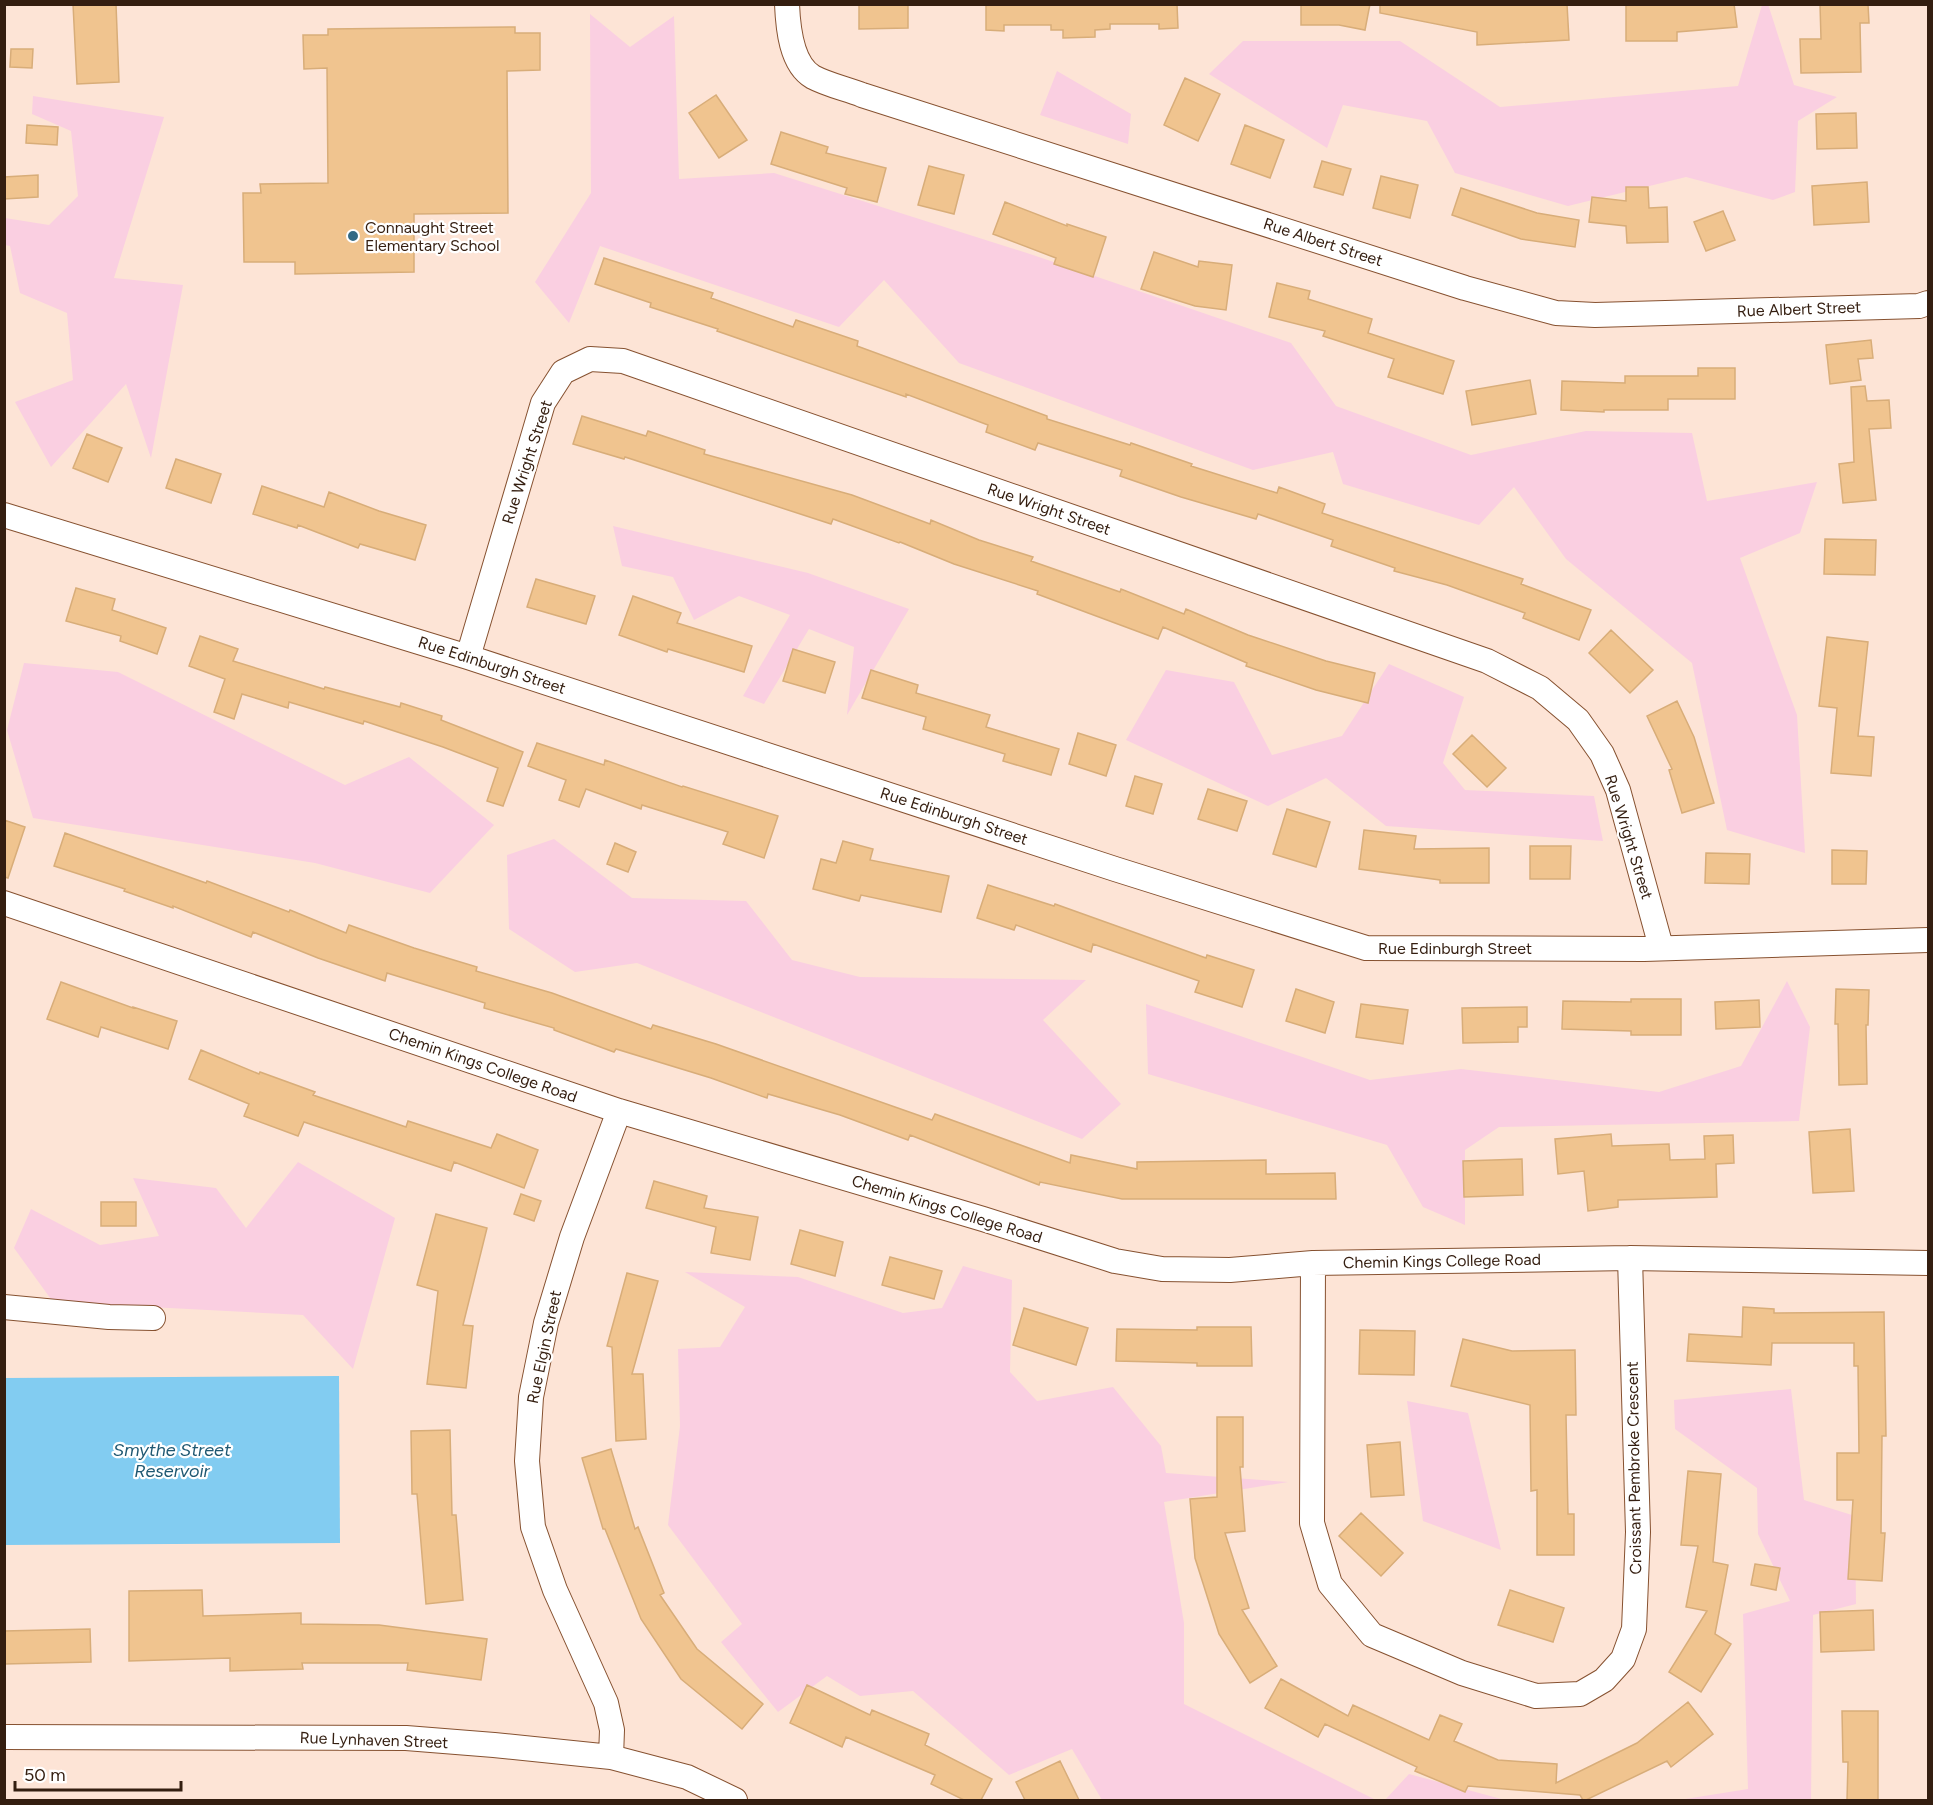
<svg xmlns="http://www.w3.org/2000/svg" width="1933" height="1805" font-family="Figtree,sans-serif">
<rect width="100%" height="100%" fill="#fde4d6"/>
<path fill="#facfe1" d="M1768,4L1794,85L1837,97L1798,121L1795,192L1773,200L1686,177L1568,206L1455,173L1427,121L1343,105L1327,148L1209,74L1243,41H1400L1500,107L1738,86L1762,5Z
M590,14L630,47L674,16L679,179L774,173L1033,255L1291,343L1336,406L1471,455L1586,431L1692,433L1707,501L1817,482L1800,533L1740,558L1797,715L1805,853L1727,830L1692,663L1566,559L1514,487L1479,525L1343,484L1333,452L1253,470L959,363L884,280L839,327L600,246L569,323L535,282L591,193Z
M1057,71L1131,114L1128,144L1040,115Z
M33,96L164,117L114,278L183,285L151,458L126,384L51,467L15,402L73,380L67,313L20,293L10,246L5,245V218L49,225L78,196L71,131L32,114Z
M613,526L808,573L909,609L847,715L854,647L809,629L764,704L743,696L790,615L739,596L694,620L673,577L622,566Z
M24,663L118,672L345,785L409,757L494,825L430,893L315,863L33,818L7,730Z
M1389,664L1464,697L1443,763L1465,790L1594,796L1603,841L1386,826L1326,778L1268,806L1126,740L1166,670L1234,682L1272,755L1342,736Z
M554,839L632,898L746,901L792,960L860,977L1086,980L1043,1020L1121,1104L1082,1139L637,963L575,972L509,929L507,855Z
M1787,981L1810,1027L1799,1121L1499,1127L1465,1150V1225L1423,1207L1387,1145L1148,1074L1146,1004L1370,1080L1461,1069L1659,1092L1741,1066Z
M298,1162L395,1218L353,1369L303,1315L53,1302L14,1248L31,1209L100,1245L159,1236L133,1178L216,1188L246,1228Z
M963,1266L1012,1280L1010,1372L1037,1401L1113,1387L1161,1446L1166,1473L1288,1482L1164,1502L1184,1623V1704L1376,1800H1102L1072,1749L1009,1775L913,1691L860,1696L827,1676L778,1712L721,1642L742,1624L668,1525L680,1426L678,1349L720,1347L745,1307L685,1272L798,1277L903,1313L942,1308Z
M1791,1389L1804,1500L1855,1516L1856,1604L1813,1615L1811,1800H1679L1748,1789L1743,1614L1790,1601L1758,1534L1757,1488L1675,1429L1674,1400Z
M1407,1401L1468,1413L1501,1550L1423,1521Z
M1409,1774L1505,1800H1385Z"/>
<path fill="#82ccf1" d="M339,1376L340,1543L5,1545V1378Z"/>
<path fill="#f0c48f" stroke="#d8ad79" stroke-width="1.5" d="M73,4H116L119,82L77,84Z
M859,4H908V28L859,29Z
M986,4H1177L1178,28L1159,29V24H1110V29L1095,30V37L1063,38V30H1051V25H1004V31L986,30Z
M1301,4H1370L1365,30L1339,25H1301Z
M1380,4H1567L1569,40L1477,45V32L1380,13Z
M1626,4H1734L1737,27L1677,32V41H1626Z
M1820,4H1868L1869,23H1860L1861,72L1801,73L1800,39H1821Z
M515,27V33H540V70L507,71L508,213L414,214V272L295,274V262H244L243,193H261L260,184L328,183L327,68L304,69L303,35H328V29Z
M11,49H33L32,68L10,67Z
M1185,78L1220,94L1198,141L1164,125Z
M716,95L747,140L719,158L689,113Z
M1856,113L1857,148L1817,149L1816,114Z
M27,125L58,127L57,145L26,143Z
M1245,125L1284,140L1270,178L1231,164Z
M781,132L828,147L826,153L886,168L877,202L845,194L847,188L771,164Z
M1322,161L1351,169L1343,195L1314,187Z
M929,166L964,175L954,214L918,205Z
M38,175V197L4,199V177Z
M1381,176L1418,185L1410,218L1373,208Z
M1867,182L1869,222L1814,225L1812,186Z
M1626,187H1648L1649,208L1667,207L1668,242L1627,243L1626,226L1589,222L1592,197L1626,201Z
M1461,188L1537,213L1579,220L1575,247L1521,239L1452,215Z
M1005,202L1067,226V224L1106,237L1093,277L1054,264L1056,258L993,234Z
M1723,211L1735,240L1706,251L1694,222Z
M1154,252L1198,267L1199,261L1232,265L1226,310L1195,306L1141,289Z
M604,258L713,293L711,298L793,327L796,320L858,341L857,346L1047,416V419L1130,445L1131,443L1192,464L1191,466L1277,493L1279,487L1325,504L1322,513L1523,579L1521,584L1591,610L1579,640L1523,618L1525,613L1447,585L1394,571L1395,568L1331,546L1333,540L1258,514L1256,519L1181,497L1120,476L1122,470L1038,443L1035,450L986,432L988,425L906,394V397L717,331L718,329L650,307L651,303L595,284Z
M1277,283L1310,291L1308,299L1372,319L1368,333L1454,361L1443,394L1388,377L1394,359L1323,336L1325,331L1269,317Z
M1871,340L1873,358L1858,359L1861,380L1830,384L1826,345Z
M1698,368H1735V399H1668V410H1604V412L1561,410L1562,381L1625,383V376H1698Z
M1530,380L1536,414L1472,425L1466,391Z
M1865,386L1867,401L1889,400L1891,428L1869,429L1876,500L1843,503L1839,464L1854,462L1851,387Z
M582,416L646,436L648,431L705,450L704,454L852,495L930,524L931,520L979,540L1033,557L1031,561L1120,592L1121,589L1184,614L1186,609L1248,635L1326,661L1375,673L1368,703L1316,690L1246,666L1247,663L1163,627L1158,639L1037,594L1038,591L954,564L900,542L899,543L833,519L831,524L625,457L624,459L573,444Z
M87,434L122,448L108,482L73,468Z
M176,459L221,474L211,503L166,488Z
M262,486L324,507L329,492L379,511L426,525L415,560L360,544L358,548L298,525L297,528L253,514Z
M1825,539L1876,540L1875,575L1824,574Z
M536,579L595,596L586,624L527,607Z
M76,588L115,599L112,610L166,628L157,654L120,641L121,636L66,621Z
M633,596L681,613L677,623L752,646L744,672L668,649L667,652L619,635Z
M1611,630L1653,670L1630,693L1589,653Z
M200,636L238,649L233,661L324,689L325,687L400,707L401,703L442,716L441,720L523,752L503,806L487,801L498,768L443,747L364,721L363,724L289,702L288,708L242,694L234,719L214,712L225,679L189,666Z
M1827,637L1868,642L1858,736L1874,737L1871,776L1831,773L1837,708L1819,706Z
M793,649L835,662L825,693L783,681Z
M871,670L918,685L916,693L990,715L986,727L1059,749L1051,775L1003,761L1005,754L923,729L926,717L862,698Z
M1677,701L1694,737L1714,803L1682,813L1669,770L1672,769L1647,716Z
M1078,733L1116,745L1106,776L1069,764Z
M1472,735L1506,768L1487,787L1453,754Z
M537,743L604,765L605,760L682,787L683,786L778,816L764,858L723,844L728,832L642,805L641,809L586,789L579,807L559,800L566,780L528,766Z
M1135,776L1162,784L1153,814L1126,806Z
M1208,789L1247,801L1237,831L1198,819Z
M1287,809L1330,822L1316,867L1273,854Z
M4,820L25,827L8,878L4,877Z
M1364,830L1416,836L1414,849L1489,848V883H1440V880L1359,869Z
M65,833L206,883L207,881L289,912L290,910L346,933L349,925L414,948L477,967L476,971L552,993L651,1029L653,1025L716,1044L932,1120L935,1114L1070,1163L1071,1155L1137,1169V1162L1266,1160V1174L1335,1173L1336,1199H1122L1040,1182L1039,1185L910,1135L908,1140L840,1115L768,1094L767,1098L711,1078L616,1049L614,1052L554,1030V1028L484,1008L485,1003L387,973L385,981L318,958L253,932L251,937L173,906V908L124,891L125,889L54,866Z
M843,841L873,849L870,860L949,876L941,912L861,895L859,901L813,889L821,859L836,863Z
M615,843L636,852L628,872L607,864Z
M1530,846H1571L1570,879H1530Z
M1832,850L1867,851L1866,884H1832Z
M1706,853L1750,854L1749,884L1705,883Z
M988,885L1054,906L1055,904L1206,958L1207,955L1254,970L1242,1007L1195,992L1199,981L1093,944L1091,952L1016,925L1014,930L977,918Z
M61,982L133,1008V1007L177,1021L168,1049L101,1027L98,1037L47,1019Z
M1296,989L1334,1002L1325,1033L1286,1021Z
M1836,989L1869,990L1868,1025H1866L1867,1084L1839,1085L1838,1024H1835Z
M1631,999H1681V1035H1631V1031L1562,1029L1563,1001L1631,1002Z
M1759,1000L1760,1027L1716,1029L1715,1002Z
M1361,1004L1408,1010L1403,1044L1356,1037Z
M1527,1007V1027H1518V1042L1463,1043L1462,1008Z
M201,1050L259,1074L260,1072L315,1092L313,1095L406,1127L408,1121L491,1148L497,1134L538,1150L524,1188L454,1162L451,1171L304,1122L298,1136L244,1116L249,1104L189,1079Z
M1850,1129L1854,1191L1813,1193L1809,1132Z
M1611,1134L1612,1146L1669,1144L1670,1160L1705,1159L1704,1136L1733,1135L1734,1163L1716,1164L1717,1197L1618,1200V1207L1588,1211L1584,1171L1558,1174L1555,1139Z
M1522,1159L1523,1195L1464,1197L1463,1161Z
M654,1181L707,1196L704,1208L758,1217L750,1260L711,1253L716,1227L646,1208Z
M521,1194L541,1201L534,1221L514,1214Z
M101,1202H136V1226H101Z
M436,1214L487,1228L463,1325L473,1326L466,1388L427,1384L438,1291L417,1285Z
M800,1230L843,1242L835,1276L791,1264Z
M890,1257L942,1271L934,1299L882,1285Z
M627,1273L658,1281L632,1374H643L646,1439L616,1441L612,1347L607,1346Z
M1743,1307L1774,1309V1313L1884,1312L1886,1436H1882L1881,1533H1885L1882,1581L1848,1579L1853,1500H1837V1453H1859L1858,1366H1854V1343H1772L1771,1365L1687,1361L1689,1334L1742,1337Z
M1024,1308L1088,1328L1076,1365L1013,1345Z
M1197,1327H1251L1252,1366H1197V1363L1116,1361L1117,1329L1197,1330Z
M1360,1330L1415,1331L1414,1375L1359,1374Z
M1463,1339L1512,1351L1575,1350L1576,1415H1566L1568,1514H1574V1555H1537V1490L1531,1491L1530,1405L1451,1386Z
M1217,1417H1243V1467H1240L1245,1531L1225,1533L1249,1608L1242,1610L1277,1666L1250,1683L1219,1634L1195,1558L1190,1499L1217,1497Z
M450,1430L452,1515H456L463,1600L426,1604L417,1494H412L411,1431Z
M1400,1442L1404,1495L1371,1497L1367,1445Z
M611,1449L635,1529L638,1527L664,1593L660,1595L697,1649L763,1704L742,1729L681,1679L641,1619L605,1529H603L582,1458Z
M1688,1471L1721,1474L1713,1562L1728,1565L1715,1634L1731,1644L1701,1692L1669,1672L1707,1611L1686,1607L1698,1546L1681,1545Z
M1361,1513L1403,1553L1381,1576L1339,1536Z
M1755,1564L1780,1568L1776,1590L1751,1585Z
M202,1590L203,1616L301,1613V1624L379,1625L487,1639L481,1680L407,1670L408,1663H302L303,1669L230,1671V1658L129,1661V1591Z
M1510,1590L1564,1608L1553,1642L1498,1625Z
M1873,1610L1874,1650L1821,1652L1820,1612Z
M90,1629L91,1662L4,1664V1631Z
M1281,1679L1348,1716L1353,1705L1429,1740L1440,1715L1462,1724L1454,1741L1498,1760L1557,1764L1556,1783L1637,1743L1688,1702L1713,1734L1671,1767L1667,1761L1586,1800H1583L1580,1795L1468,1786L1465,1792L1415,1771L1417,1767L1325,1724L1318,1737L1265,1708Z
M807,1685L870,1715L872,1710L929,1734L925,1745L992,1779L981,1800H964L931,1784L935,1775L846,1737L842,1747L790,1723Z
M1842,1711H1878V1800H1847L1848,1762H1843Z
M1060,1761L1079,1800H1025L1016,1782Z"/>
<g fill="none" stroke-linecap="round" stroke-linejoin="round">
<defs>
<path id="minor" d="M787,4C788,28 791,64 813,77C828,85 847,89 862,95L1465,288L1556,313L1595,315L1919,306L1928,303
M4,515L468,657L1115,869L1366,948L1644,949L1928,940
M468,657L543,403L563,372L590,359L623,361L1487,661L1540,688L1578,720L1602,754L1618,790L1661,947
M4,903L619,1111L983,1219L1115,1261L1162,1269L1230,1270L1313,1263L1630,1258L1928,1263
M1313,1263L1312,1523L1330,1584L1372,1635L1462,1673L1536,1696L1580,1694L1604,1680L1623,1659L1634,1629L1638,1532L1630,1258
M4,1307L109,1317L153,1318
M4,1737L406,1738L494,1745L611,1757L687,1777L735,1800
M611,1757L612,1730L606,1703L555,1590L533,1527L527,1461L531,1397L546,1323L572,1237L619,1111"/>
</defs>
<use href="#minor" stroke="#865130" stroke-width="26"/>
<use href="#minor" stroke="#fff" stroke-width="24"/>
</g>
<circle fill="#326984" stroke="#fff" stroke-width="2" cx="353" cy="236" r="6"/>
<g text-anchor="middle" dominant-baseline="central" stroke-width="4.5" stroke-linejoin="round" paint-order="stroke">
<g font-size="16" fill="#341e10" stroke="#fff" text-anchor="start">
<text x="365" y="227">Connaught Street<tspan x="365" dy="18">Elementary School</tspan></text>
</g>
<g font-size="16" fill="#341e10" stroke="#fff">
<text transform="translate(1323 242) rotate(18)">Rue Albert Street</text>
<text transform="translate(1799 309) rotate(-2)">Rue Albert Street</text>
<text transform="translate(527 462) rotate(-72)">Rue Wright Street</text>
<text transform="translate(1049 509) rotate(19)">Rue Wright Street</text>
<text transform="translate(492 665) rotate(18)">Rue Edinburgh Street</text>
<text transform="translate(954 816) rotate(18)">Rue Edinburgh Street</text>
<text transform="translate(1629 837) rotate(73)">Rue Wright Street</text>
<text x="1455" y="948">Rue Edinburgh Street</text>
<text transform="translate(483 1065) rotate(19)">Chemin Kings College Road</text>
<text transform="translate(947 1209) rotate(17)">Chemin Kings College Road</text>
<text transform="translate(1442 1261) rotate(-1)">Chemin Kings College Road</text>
<text transform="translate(544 1347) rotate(-78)">Rue Elgin Street</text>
<text transform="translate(1634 1468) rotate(-91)">Croissant Pembroke Crescent</text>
<text transform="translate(374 1740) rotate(2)">Rue Lynhaven Street</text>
</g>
<g font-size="18" font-style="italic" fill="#1f5872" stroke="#fff">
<text x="172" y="1450">Smythe Street<tspan x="172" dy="21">Reservoir</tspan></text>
</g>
</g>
<rect width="1933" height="1805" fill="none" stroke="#341e10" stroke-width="12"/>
<path d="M15 1781v9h166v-9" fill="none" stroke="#341e10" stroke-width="3"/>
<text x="24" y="1781" font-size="18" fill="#341e10" stroke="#ffffff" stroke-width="4.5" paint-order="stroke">50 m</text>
</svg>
